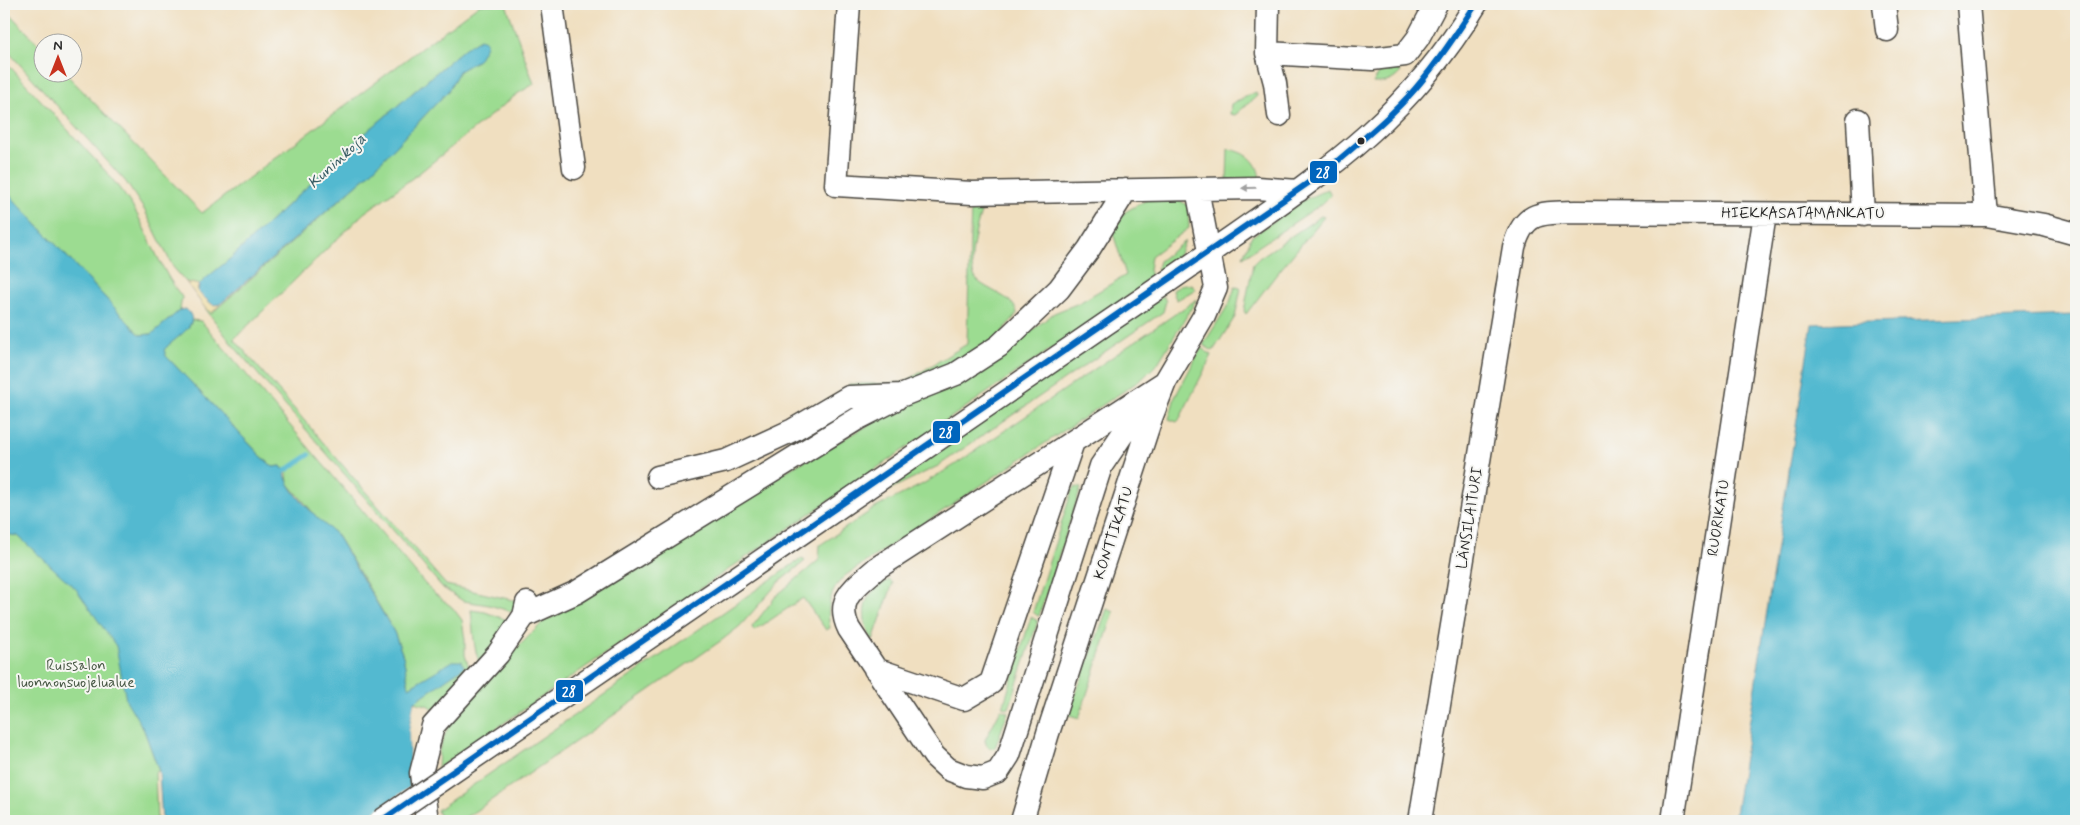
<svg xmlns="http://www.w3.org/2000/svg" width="2080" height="825" font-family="Mynerve,sans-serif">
<rect width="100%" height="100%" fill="#f6f6f2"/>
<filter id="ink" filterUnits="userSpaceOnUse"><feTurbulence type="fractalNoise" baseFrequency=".02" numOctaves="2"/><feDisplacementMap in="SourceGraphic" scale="10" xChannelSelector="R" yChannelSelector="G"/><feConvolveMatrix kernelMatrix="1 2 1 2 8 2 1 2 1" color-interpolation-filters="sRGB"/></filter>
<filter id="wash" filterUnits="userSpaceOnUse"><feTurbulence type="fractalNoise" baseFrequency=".0096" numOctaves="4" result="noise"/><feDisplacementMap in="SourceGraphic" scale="20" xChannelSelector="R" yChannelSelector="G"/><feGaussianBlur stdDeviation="1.12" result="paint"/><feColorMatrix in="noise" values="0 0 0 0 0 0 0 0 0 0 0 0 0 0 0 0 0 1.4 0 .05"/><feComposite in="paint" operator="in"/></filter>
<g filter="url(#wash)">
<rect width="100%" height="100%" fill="#f0dfc0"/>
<path fill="#9cdc91" stroke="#64845e" d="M480,4H506L534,84L517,94L418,174L364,213L234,339L446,585L522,602L516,613L489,605L463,601L443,588L231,343L205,308L212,313L369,174L448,91L459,71L478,60L465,48L354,143L343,159L324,171L231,258L199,285L186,282L173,267L145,211L126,182L4,47V8L42,48V72L65,73L202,213Z
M4,60L109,175C119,188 130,201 138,216C152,244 163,273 182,297L180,310L152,334L140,335L4,189Z
M1393,66L1401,72C1392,82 1386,83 1373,83L1382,69Z
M1256,92L1257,96L1235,115L1230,114L1231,104Z
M1228,149C1246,152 1258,160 1260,179L1227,180Z
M1328,189L1331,195L1323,203L1243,257L1251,237L1302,201Z
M1148,199H1178L1188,206L1189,228L1151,256L1149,270L1152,280L438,768L439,750L450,722L488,677L546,619L553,617L564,607L725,505L1016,343L1054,313L1079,303L1126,275L1112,230L1125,212Z
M971,204H980L982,209C977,224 966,266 976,279C985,290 1016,297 1017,314L996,339L926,380L849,393V384L903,383L967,344Z
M1321,216L1324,217L1276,275L1246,314L1244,311L1253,264L1259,258Z
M1185,241L1180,253L1161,274L1157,268L1159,261Z
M1184,284L1192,285L1196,289L1177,300L1174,295L1173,290Z
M1235,287L1241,288L1235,317L1213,351L1203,345L1230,302Z
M1163,296L1166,301L1163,312L938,466L870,499Z
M1197,299L1158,363L1142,379L846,575C830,589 826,607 830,628L826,630L803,598L754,631L752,627L776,596L819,560L820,545L875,508L921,485L953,466Z
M192,320L201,321L425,584L436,595L452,607L462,620L465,640V655L471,673L438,712L427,705L414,702L429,690L426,677L409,687L403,656L394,632L366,583L336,534L321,522L288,483L287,473L281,466L273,467L260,455L166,356L164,350C172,339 189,332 192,320Z
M1201,348L1212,355L1179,420L1177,422L1169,419L1175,397Z
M1076,487L1081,488L1039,616H1038L1033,612L1072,490Z
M4,495L148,647L136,715L144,730L159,771L155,772L157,821H4Z
M802,558L805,561L779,582L740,626L722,640L474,812L459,821H441L437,810Z
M889,580L893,583L873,640C864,630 861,606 870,595C875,588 882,584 889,580Z
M1107,609L1114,612L1079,718L1066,714L1082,678Z
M471,610L485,612L510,621L480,663C473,650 473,626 471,610Z
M1031,617L1038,621L1009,708L1003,707Z
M1001,709L1008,712L995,748C989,750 986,746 985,740Z"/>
<path fill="#eeda9e" stroke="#8c8264" d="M186,282L199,285L197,289L213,305L220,304L212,313L205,308Z"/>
<path fill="#52b9d0" stroke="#3e727e" d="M480,39L486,41V46L478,60L459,71L448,91L369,174L220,304L213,305L198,292L199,285L204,280L231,258L324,171L343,159L354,143L465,48Z
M4,189L140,335L152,334L180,310L186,309C204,325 173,338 164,350L166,356L260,455L273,467L281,466C286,472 285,478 289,484C296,498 323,524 336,534L394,632L403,656L409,687L453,661H462L464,667L414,702L409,731L410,821H162L159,771L144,730L126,700L116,646L76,589L18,536L4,534Z
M2074,315L2076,387V821H1734L1812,324Z"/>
<path fill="#f0dfc0" d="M414,702L417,703L411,731L412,821H360L410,787L409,731Z"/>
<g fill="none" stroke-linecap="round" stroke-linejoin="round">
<path stroke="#52b9d0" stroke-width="5" d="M285,471L309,455"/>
</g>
</g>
<g filter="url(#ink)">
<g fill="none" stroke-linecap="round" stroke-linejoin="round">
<defs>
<path id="minor" d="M552,4L574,168
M849,4L836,185L972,193L1257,188L1298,191
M1268,4L1267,53L1275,83L1279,115
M1884,4L1887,30
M1968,4L1986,215
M1267,53L1372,59L1405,55L1418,38L1436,4
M1858,120L1863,215
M1165,382L1122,435L1101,466L1009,755L998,772L983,778L966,776L948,769L934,756L849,629C834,598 856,587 877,568Z
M658,477L726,461L793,430L849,397L903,395L956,374L999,346L1059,289L1089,249L1126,190
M736,578C859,493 983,408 1107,323C1149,295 1190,266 1232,237C1332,168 1412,111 1476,4
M524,616L577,592L857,419L896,399
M875,669L964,699L991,683L1073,442
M427,821L421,773L433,726L498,654L524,616L527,603
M1022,821L1048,733L1151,418L1165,382L1204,316L1216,288L1197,189
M1420,821L1514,247C1524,210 1542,213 1575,212L1986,215L2044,225L2076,234
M1673,821L1765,214"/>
</defs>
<use href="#minor" stroke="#494641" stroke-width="25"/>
<use href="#minor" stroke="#fff" stroke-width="22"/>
<defs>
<path id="minor-bridge" d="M381,821L736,578"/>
</defs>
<use href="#minor-bridge" stroke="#494641" stroke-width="25" stroke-linecap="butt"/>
<use href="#minor-bridge" stroke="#fff" stroke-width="22"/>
<defs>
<path id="bus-1" d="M381,821L1327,170C1357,144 1389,119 1415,89C1438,62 1457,33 1476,4"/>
</defs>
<use href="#bus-1" stroke="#f6f6f2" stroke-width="10"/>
<use href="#bus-1" stroke="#0065bd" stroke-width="6"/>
</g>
<defs><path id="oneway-solid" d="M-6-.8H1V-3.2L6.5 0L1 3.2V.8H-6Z" transform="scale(1.25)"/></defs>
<use fill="#a0a0a0" href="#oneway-solid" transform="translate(1249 188) rotate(179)"/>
</g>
<circle fill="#2b2b2b" stroke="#f6f6f2" stroke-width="2" cx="1361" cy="141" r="4.5"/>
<g text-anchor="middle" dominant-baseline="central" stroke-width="4" stroke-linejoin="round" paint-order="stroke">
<g font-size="15" fill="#2b2b2b" stroke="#f6f6f2">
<text x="1803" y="214">HIEKKASATAMANKATU</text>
<text transform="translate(1470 518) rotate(-81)">LÄNSILAITURI</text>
<text transform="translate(1719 518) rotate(-81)">RUORIKATU</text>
<text transform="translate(1114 533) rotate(-72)">KONTTIKATU</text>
</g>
<g font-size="15" fill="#475744" stroke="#f6f6f2">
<text x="76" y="666">Ruissalon<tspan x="76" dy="17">luonnonsuojelualue</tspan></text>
</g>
<g font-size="16" font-style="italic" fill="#395d65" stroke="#f6f6f2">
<text transform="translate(337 161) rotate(-43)">Kuninkoja</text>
</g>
</g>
<g stroke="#f6f6f2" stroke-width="2">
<rect x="1309" y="160" width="29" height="24" rx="5" fill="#0065bd"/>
<rect x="932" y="420" width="29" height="24" rx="5" fill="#0065bd"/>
<rect x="555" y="679" width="29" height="24" rx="5" fill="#0065bd"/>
</g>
<g font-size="14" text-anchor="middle" font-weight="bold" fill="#fff">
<text x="1323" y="177">28</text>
<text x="946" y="437">28</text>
<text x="569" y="696">28</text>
</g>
<rect width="2080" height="825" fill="none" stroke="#f6f6f2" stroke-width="20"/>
<g transform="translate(58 58)"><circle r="24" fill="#f6f6f2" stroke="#a5a5a2"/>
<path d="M0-4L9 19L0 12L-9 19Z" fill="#c8321e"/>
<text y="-8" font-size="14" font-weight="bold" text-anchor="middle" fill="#2b2b2b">N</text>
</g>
</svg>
